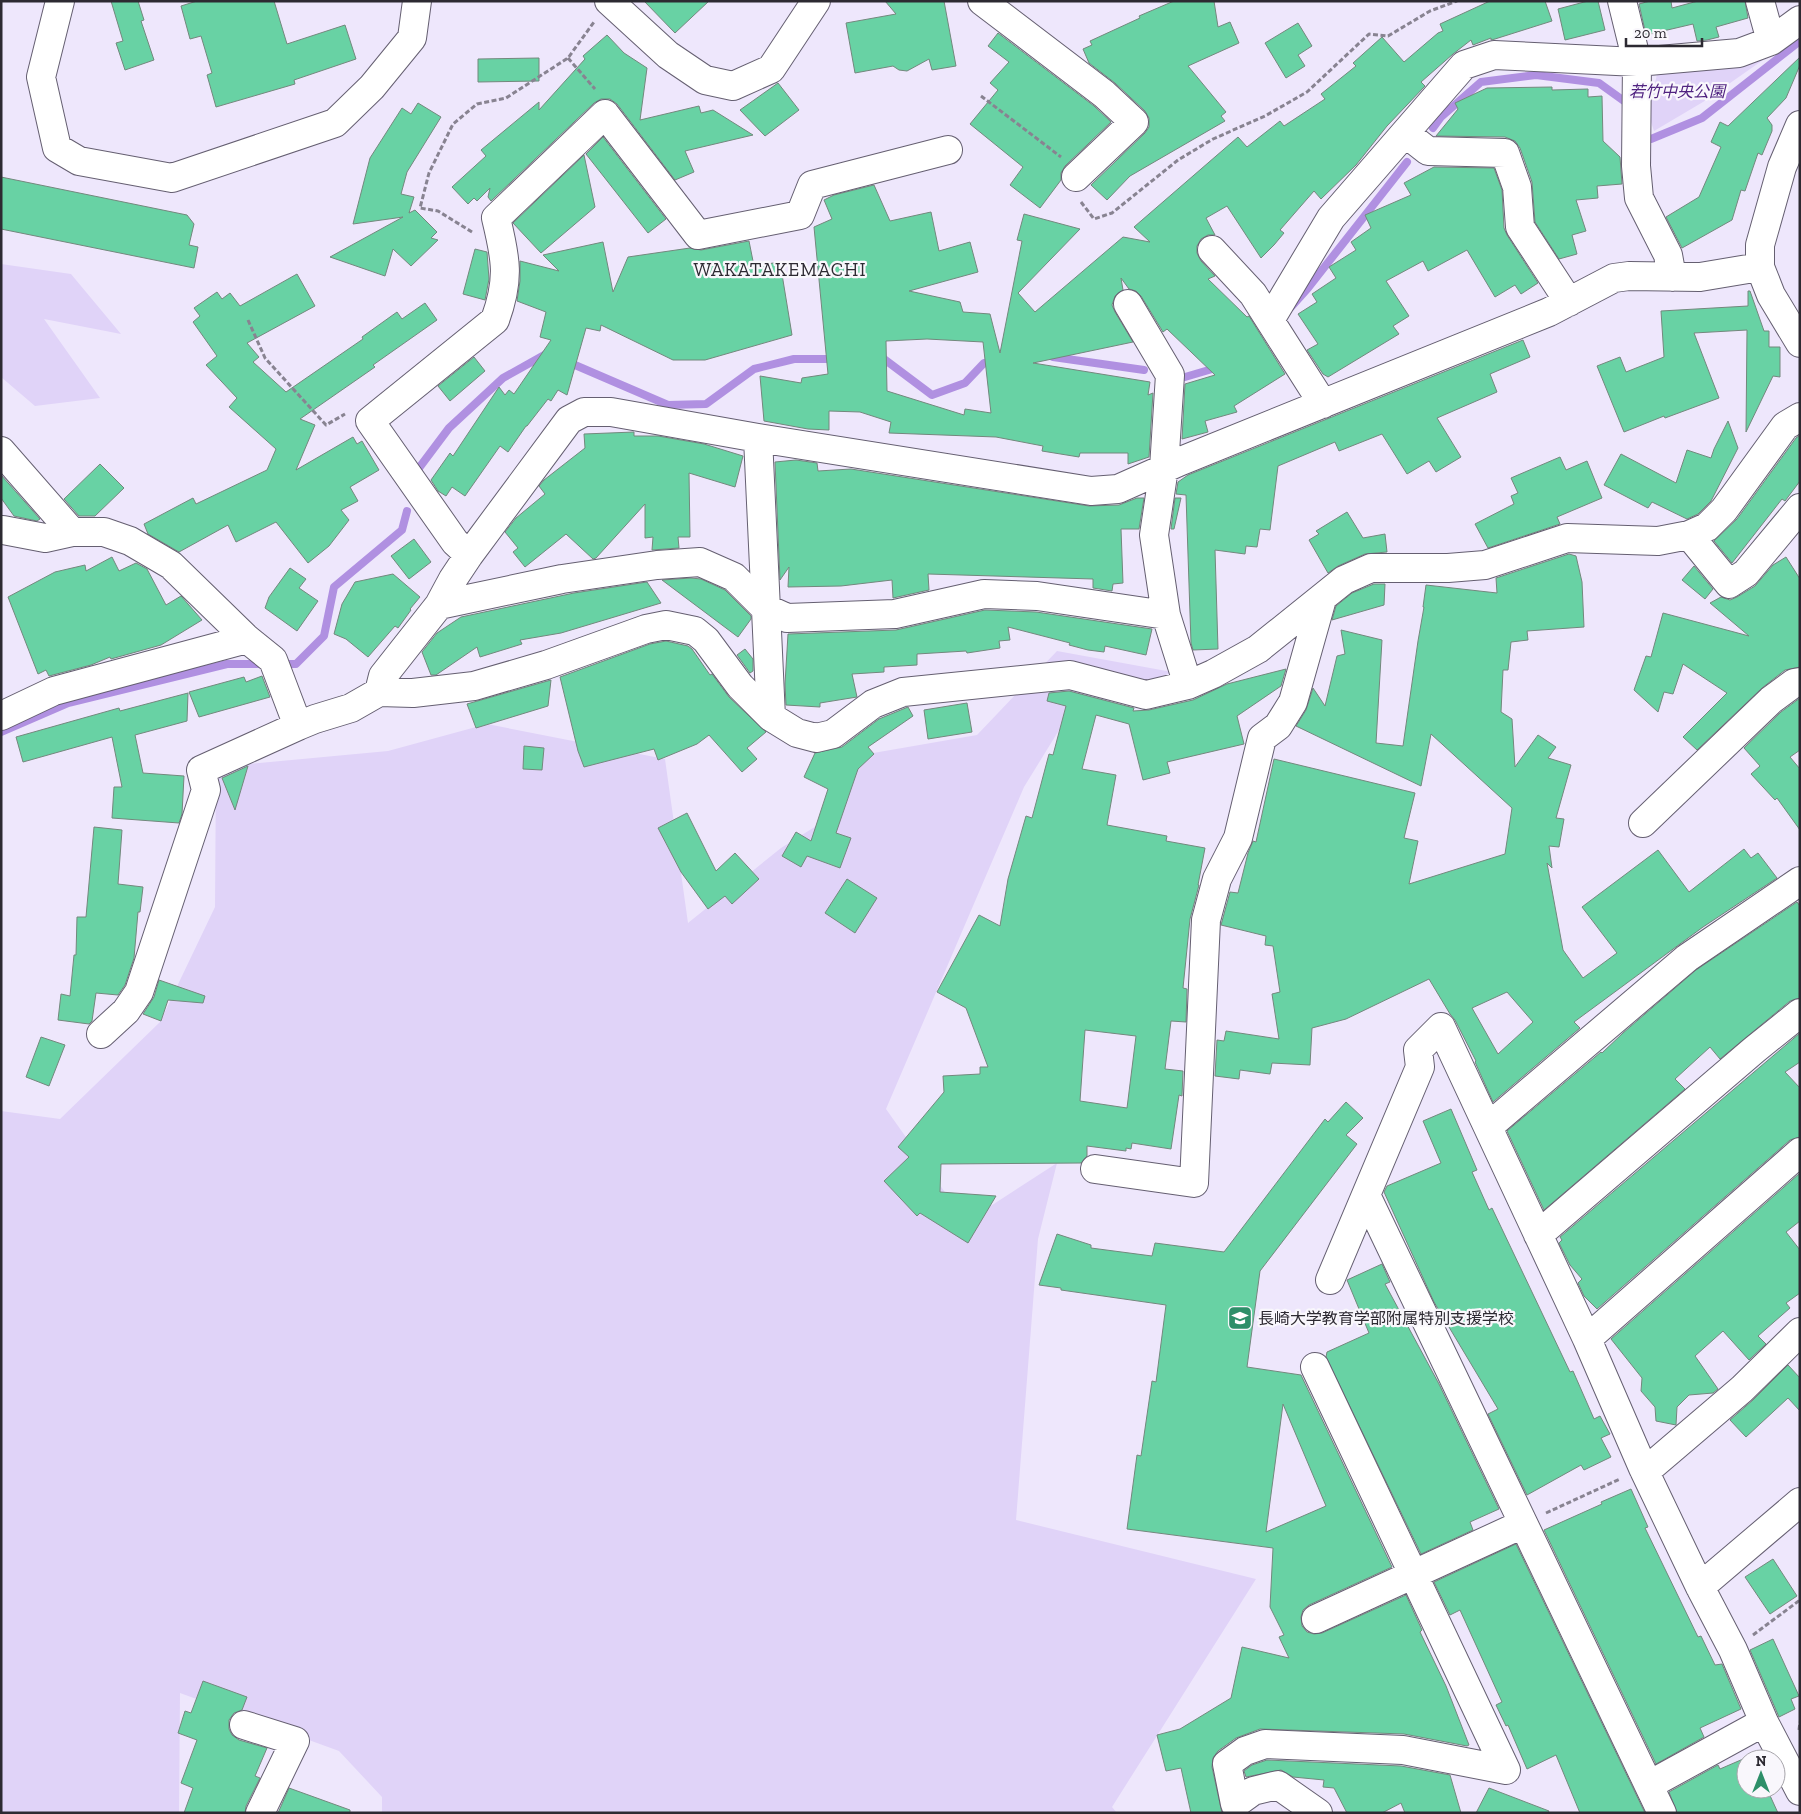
<svg xmlns="http://www.w3.org/2000/svg" width="1801" height="1814" font-family="'Zilla Slab','Noto Sans JP',serif">
<rect width="100%" height="100%" fill="#eee7fc"/>
<path fill="#e0d3f8" d="M1763,60L1703,102L1654,131L1648,113L1658,70Z
M1,264L71,274L121,334L44,319L100,398L35,406L1,377Z
M1057,651L1172,672L1064,722L1024,787L886,1109L966,1222L1057,1163L1038,1239L1016,1520L1256,1579L1112,1807L1117,1813H382V1797L339,1751L180,1693L179,1813H1V1111L60,1119L160,1022L215,907L216,767L388,751L487,724L665,759L688,923L781,848L837,813L856,756L977,735Z"/>
<g fill="none" stroke-linecap="round" stroke-linejoin="round">
<path stroke="#b090e1" stroke-width="8" d="M1433,128L1441,117L1481,82L1536,75L1599,83L1624,101
M1651,139L1702,118L1800,41
M1291,307L1308,288L1407,162
M1053,357L1144,370
M879,359H884L932,395L965,383L984,363L994,362
M568,362L668,405L706,404L754,369L794,359H835
M1185,377L1219,367
M419,468L449,428L503,378L546,354
M280,664H296L324,636L334,587L402,530L407,511
M1,732L68,703L227,664H266"/>
</g>
<path fill="#68d2a4" stroke="#73887d" fill-rule="evenodd" d="M111,1H138L144,20L141,21L154,60L125,70L116,43L123,41Z
M197,1H274L287,44L345,25L356,59L294,80L295,84L216,107L207,75L212,73L201,36L190,39L181,6Z
M644,1H709L675,33Z
M885,1H944L956,66L932,70L929,59L907,71L899,70L893,66L855,73L846,23L896,14Z
M1174,1H1214L1218,27L1230,22L1239,43L1188,66L1226,112L1221,116L1225,121L1130,176L1107,200L1091,185L1145,133L1149,127V118L1145,111L1115,83L1089,63L1083,49L1092,45L1090,41L1140,18L1139,16Z
M1490,1H1545L1552,21L1495,39L1491,40V38L1473,45L1471,40L1453,54L1421,82L1425,86L1387,126L1356,165L1321,199L1314,191L1280,230L1284,233L1274,245L1261,258L1227,206L1206,218L1215,235H1208L1201,239L1197,246V253L1201,261L1215,276L1208,279L1247,317L1249,316L1285,374L1234,406L1237,412L1205,421L1208,432L1182,439L1185,384L1215,375L1167,329L1163,332L1141,296L1136,291L1129,289L1121,278L1123,290L1115,296L1112,305L1115,312L1133,342L1033,363L1150,382L1148,395L1153,393L1149,457L1128,464V453H1080L1079,457L1042,451L1043,446L996,437L889,433L891,422L860,412L829,411V430L808,429L764,421L760,376L801,383L802,378L828,374L814,227L832,219L824,200L834,195L874,185L890,221L931,212L939,251L970,242L978,272L909,291L960,302L963,312L990,314L1000,353L1022,241L1017,240L1024,214L1080,229L1018,293L1035,312L1123,237L1150,242L1134,227L1238,137L1247,147L1280,121L1284,126L1325,99L1321,94L1356,66L1353,63L1382,37L1404,62L1438,33L1443,31L1440,24ZM927,339L983,342L991,413L965,409L964,415L887,391L886,341Z
M1588,1H1598L1605,30L1565,40L1558,9Z
M1650,1H1671L1672,8L1698,1H1745L1748,18L1716,27L1719,37L1707,40L1697,41L1693,24L1646,35L1639,4Z
M1298,23L1312,46L1298,55L1305,66L1286,78L1265,43Z
M998,33L1094,106L1111,122L1065,166L1061,173V180L1040,208L1010,185L1023,167L970,124L998,90L990,83L1009,62L988,46Z
M607,35L624,53L647,68L640,120L699,106L701,113L713,110L753,135L685,151L694,172L675,180L617,104L610,99H601L594,103L491,201L488,197L490,188L477,201L474,198L468,204L452,187L486,156L481,150L539,102V110L585,59L583,56Z
M1800,57V65L1786,98L1767,118L1772,125V131L1762,155L1758,153L1745,191L1741,190L1732,220L1682,248L1666,217L1699,197L1721,147L1711,142L1720,122L1728,126Z
M539,58V81L478,82V59Z
M778,83L799,110L765,136L740,110Z
M1552,87V90L1588,89V97L1602,96L1603,141L1620,157L1622,184L1597,186L1598,198L1576,200L1586,231L1572,235L1577,254L1559,259L1535,222L1532,182L1520,148L1515,141L1505,137L1436,136L1458,109L1455,103L1487,88Z
M418,103L441,117L407,172L401,194L414,197L409,213L415,210L437,232L431,238L438,240L411,266L393,249L385,276L330,257L403,217L353,224L370,158L402,108L411,114Z
M603,137L666,219L648,233L586,154Z
M584,155L595,207L541,253L513,223Z
M1434,167L1494,168L1502,190L1504,228L1507,235L1538,283L1521,294L1515,285L1495,297L1467,250L1428,271L1423,261L1386,281L1409,316L1393,326L1399,334L1328,377L1323,374L1307,350L1318,344L1298,314L1317,302L1312,294L1336,278L1329,267L1356,250L1351,242L1371,228L1365,215L1411,195L1404,183Z
M1,177L187,215L194,224L189,245L198,247L194,268L1,229Z
M749,241L754,266L780,262L792,335L705,360H673L601,325L600,331L586,328L567,395L558,390L551,401L548,399L527,426H526L508,452L500,446L465,496L452,487L446,496L438,491L431,480L450,453L453,456L499,387L505,395L509,390L514,394L551,340L540,337L546,312L517,301L520,281V261L559,271L543,255L603,242L613,292L628,257L690,248L701,250Z
M475,249L487,252L489,279L485,300L463,294Z
M297,274L315,306L247,343L259,357L253,362L286,392L363,339L362,337L397,312L402,319L425,303L437,320L373,365L375,367L300,419L315,425L296,470L353,437L357,444L362,441L379,470L350,487L358,501L341,510L349,520L329,546L308,563L276,522L236,542L228,525L179,552L148,534L144,524L193,498L196,504L267,470L276,449L229,407L237,398L206,365L217,356L193,322L200,316L194,308L217,292L222,299L230,293L240,306Z
M1748,291H1750L1764,331H1769V347H1780V377L1773,376L1746,432L1747,330L1694,333L1719,398L1665,418L1664,416L1624,432L1597,366L1620,357L1626,372L1664,357L1661,311L1748,306Z
M1523,340L1530,357L1490,374L1497,392L1437,418L1461,457L1436,472L1429,461L1407,474L1382,434L1339,451L1335,442L1278,466L1270,530L1260,529L1257,547L1246,546L1245,554L1215,550L1218,649L1193,650L1191,643L1186,495L1176,494L1178,482L1188,475Z
M474,357L485,371L450,401L438,386Z
M1728,421L1738,448L1711,501L1698,514L1687,519L1652,502L1648,508L1604,485L1621,454L1676,483L1687,450L1711,458L1714,449Z
M634,432V436H658L704,444L743,456L735,487L689,473L690,537H678L679,548L652,550L653,537L645,538V504L596,558L593,559L566,534L525,567L513,552L518,548L505,532L516,518L545,494L539,486L544,480L585,448L584,434Z
M1800,435V481L1785,501L1782,499L1732,563L1714,541L1737,519L1796,438Z
M1560,457L1566,470L1587,461L1602,498L1557,517L1560,524L1488,548L1475,524L1514,504L1511,496L1518,493L1511,478Z
M796,460L817,463L818,471L851,469L1089,506L1119,505L1137,498H1144L1139,529H1121L1123,583L1113,584L1112,591L1093,588V579L928,574L929,590L893,598L892,580L841,586L788,587L789,567L780,580L775,462Z
M100,464L124,488L95,516H79L64,499Z
M1,475L40,519L37,521L14,516L1,498Z
M1175,498H1181L1174,529H1171Z
M1347,512L1363,538L1385,534L1387,552L1365,554L1338,566L1328,573L1309,540L1319,534L1316,531Z
M414,539L431,562L409,579L391,556Z
M1569,554L1576,556L1582,582L1584,627L1527,631L1528,640L1511,642L1508,670H1503L1501,712L1512,719L1515,767L1538,735L1556,747L1548,758L1571,765L1556,818L1564,819L1559,847L1549,846L1552,868L1547,863L1563,950L1583,978L1617,953L1582,907L1658,850L1689,892L1744,849L1751,858L1758,853L1777,878L1703,927L1574,1022L1580,1028L1493,1102L1475,1062L1476,1061L1455,1020L1450,1014L1429,979L1346,1019L1312,1028L1310,1065L1272,1063L1270,1074L1240,1070L1239,1079L1215,1076L1217,1040L1224,1041L1226,1031L1279,1039L1272,994L1280,992L1273,946L1265,945L1266,936L1221,925L1230,892L1238,893L1248,853L1253,841L1256,842L1274,759L1415,793L1404,838L1418,841L1409,884L1505,854L1512,808L1431,734L1421,786L1296,726L1306,710L1313,688L1325,706L1337,656L1345,654L1341,630L1382,640L1376,743L1403,746L1418,641L1424,607H1423L1426,585L1497,593L1496,578ZM1507,992L1533,1022L1498,1054L1472,1008Z
M112,557L119,571L136,563L147,569L166,605L181,596L202,620L161,645L111,659L110,657L91,665L49,676L46,670L38,674L8,597L55,572L85,565L86,571Z
M1786,557L1800,579V667L1785,670L1762,688L1697,750L1683,737L1727,693L1683,664L1673,694L1664,692L1658,712L1634,690L1646,656L1651,657L1663,613L1749,636L1710,603L1721,597L1730,600L1737,597L1755,586L1773,565Z
M1694,566L1713,589L1705,599L1682,580Z
M290,568L306,579L299,588L318,601L297,631L265,608L269,597Z
M393,574L420,597L410,609L411,610L398,628L395,626L368,657L346,639L334,634L342,604L355,582Z
M691,578L701,579L725,590L751,616V619L738,637L662,580Z
M647,582L661,603L561,633L520,640L522,644L480,657L477,647L436,675H431L422,652L437,633L461,617L574,593Z
M1374,584H1385L1384,605L1332,620L1336,606L1352,593Z
M985,610L1036,612L1152,629L1146,655L1105,646L1104,652L1088,650L1069,645L1070,643L1008,627L1010,640L999,641L1000,648L967,653L966,651L917,654V665L884,667V672L852,674L857,697L820,703V707L786,705L785,684L788,634L896,630Z
M666,641L688,646L692,649L710,675L712,674L729,697L766,732L747,748L757,759L742,772L709,735L697,744L658,760L654,749L584,767L578,751L560,677L650,644Z
M745,649L753,659V671L750,673L737,655Z
M1286,669L1281,686L1237,716L1244,744L1167,762L1170,773L1143,780L1129,724L1096,715L1082,769L1116,775L1107,825L1167,836L1166,841L1205,848L1198,885H1199L1190,919L1183,988L1187,989L1186,1022L1171,1021L1165,1069L1183,1071L1182,1096L1179,1095L1171,1149L1132,1143L1131,1149L1126,1148V1151L1087,1146V1156L1081,1163L941,1164L940,1192L996,1196L968,1243L920,1213L917,1216L884,1181L909,1157L898,1147L944,1092L943,1076L980,1074V1067H988L966,1008L937,992L979,915L1000,926L1008,879L1026,816L1032,818L1049,754L1053,755L1066,706L1047,701L1049,693L1069,691L1134,708L1133,711L1149,710L1193,700L1227,684ZM1085,1030L1136,1036L1127,1108L1080,1101Z
M262,676L270,697L199,717L189,692L244,677L246,682Z
M551,680L548,706L476,728L467,704Z
M188,693L187,721L135,735L143,773L184,776L182,814L179,823L112,818L114,787H122L112,737L23,762L16,737L119,708L120,711Z
M1800,698V750L1790,757L1800,769V830L1777,798L1775,800L1751,774L1760,766L1744,748L1781,712Z
M967,703L972,732L928,739L924,710Z
M908,707L913,716L868,747L874,754L858,769L836,833L851,838L840,868L807,856L801,867L782,856L796,832L811,841L828,789L804,777L815,753L842,747L879,719Z
M524,746L544,748L542,770L523,769Z
M248,766L235,810L222,778Z
M687,813L716,871L735,853L759,879L732,904L725,896L708,909L681,872L658,828Z
M94,827L122,830L118,884L143,887L140,912H138L134,958L125,985L118,995L96,993L92,1021L89,1024L58,1020L61,994L70,996L74,955H76L77,917H86Z
M847,879L877,898L855,933L825,913Z
M1797,902L1800,906V998L1790,1001L1720,1059L1710,1047L1675,1079L1685,1089L1544,1210L1507,1131L1601,1052L1602,1053L1623,1033L1696,970Z
M159,980L205,996L203,1003L168,1000L161,1021L143,1014L154,997Z
M1800,1033V1062L1785,1072L1800,1088V1137L1790,1140L1597,1309L1584,1296L1578,1283L1582,1279L1570,1265L1559,1243L1562,1240L1560,1237Z
M41,1037L65,1045L49,1086L26,1077Z
M1346,1102L1363,1118L1346,1135L1357,1144L1260,1271L1247,1367L1301,1375L1392,1567L1309,1605L1303,1610L1301,1617L1302,1626L1307,1632L1314,1634L1322,1633L1406,1595L1422,1630L1420,1632L1446,1686L1469,1745L1467,1746L1404,1734L1260,1729L1236,1738L1218,1751L1213,1758L1212,1767L1222,1813H1191L1181,1768L1166,1771L1157,1735L1180,1729L1231,1698L1242,1647L1289,1658L1279,1637L1284,1635L1270,1607L1273,1548L1127,1529L1137,1455L1141,1456L1152,1381L1156,1382L1166,1305L1061,1290V1288L1039,1285L1057,1234L1091,1245V1248L1152,1256L1155,1243L1224,1252L1325,1119L1328,1122ZM1283,1404L1326,1506L1266,1532Z
M1451,1109L1477,1170L1472,1172L1489,1210L1492,1208L1570,1372L1573,1371L1594,1419L1600,1416L1610,1434L1601,1438L1611,1457L1584,1470L1581,1465L1527,1495L1488,1414L1498,1409L1434,1302L1384,1192L1387,1186L1441,1163L1423,1121Z
M1800,1173V1221L1786,1232L1800,1250V1293L1786,1303L1790,1308L1758,1336L1766,1344L1749,1360L1723,1331L1695,1356L1718,1389L1713,1393L1689,1395L1677,1407L1676,1425L1656,1421L1655,1407L1641,1391L1642,1378L1611,1339Z
M1382,1264L1390,1282L1385,1284L1439,1384L1499,1509L1470,1522L1473,1530L1421,1554L1326,1357L1327,1352L1369,1333L1347,1280Z
M1788,1365L1800,1378V1411L1788,1398L1746,1437L1730,1420L1753,1400Z
M1631,1489L1648,1527L1645,1528L1698,1637L1701,1636L1715,1665L1722,1664L1741,1709L1700,1728L1704,1737L1656,1764L1544,1530L1602,1504L1601,1502Z
M1516,1544L1645,1813H1580L1556,1755L1527,1769L1508,1725L1506,1726L1496,1705L1502,1702L1460,1610L1450,1615L1434,1582Z
M1773,1559L1797,1596L1770,1614L1745,1577Z
M1773,1639L1799,1696L1791,1699L1795,1709L1779,1717L1750,1650Z
M203,1681L247,1697L242,1710L234,1713L229,1720V1729L232,1735L239,1740L267,1748L255,1776L260,1778L246,1806L245,1813H184L193,1788L181,1783L197,1740L178,1733L185,1711L191,1713Z
M1757,1753L1759,1759H1746V1789H1767L1778,1813H1677L1669,1792L1718,1765L1720,1769Z
M1267,1760L1401,1766L1450,1775L1461,1813H1405L1401,1803L1382,1813H1347L1334,1788L1323,1787L1324,1780L1293,1777L1281,1770L1246,1777L1244,1771L1252,1765Z
M289,1788L350,1810V1813H278Z
M1489,1788L1549,1811L1548,1813H1476Z"/>
<g fill="none" stroke-linecap="round" stroke-linejoin="round">
<defs>
<path id="minor" d="M60,1L41,77L57,148L79,161L172,178L335,123L372,87L412,38L417,1
M609,1L668,55L705,80L733,86L771,69L816,1
M982,1L1104,94L1134,122L1076,177
M1622,1L1637,62L1636,166L1639,198L1668,255L1672,277
M1760,1L1771,41
M1800,125L1782,167L1760,245V267L1771,295L1800,343
M1405,133L1428,151L1505,153L1517,187L1520,227L1569,302
M1212,250L1253,294L1323,404
M1128,304L1170,375L1164,468L1154,535L1166,615L1188,685
M1270,320L1331,218L1464,65L1494,55L1637,62L1739,53L1771,41L1800,20
M758,438L771,717
M1,451L72,532
M3,530L45,538L72,532H104L130,541L171,565L247,639L273,660L298,726L315,719L351,708L379,692L413,693L474,686L546,665L646,629L666,625L695,631L706,640L740,686L771,717L797,733L816,738L833,734L873,704L903,692L1070,675L1146,695L1188,685L1213,674L1258,649L1344,580L1371,568H1448L1485,565L1567,538L1658,541L1689,535L1729,584L1746,573L1800,508
M1689,535L1707,527L1724,510L1785,426L1800,417
M469,555L455,542L370,421L495,320C510,279 506,259 496,218L605,114L698,235L800,215L812,185L948,150
M439,605L562,579L657,565L700,562L734,577L765,608L787,618L895,614L984,594L1037,596L1166,615
M379,692L383,676L439,605L453,579L469,555L569,420L584,412H611L758,438L1091,491L1118,489L1181,461L1549,312L1614,278L1629,276L1700,277L1760,267
M1,716L54,691L247,639
M1643,823L1771,700L1794,683L1800,682
M101,1034L126,1011L139,992L206,790L201,770L298,726
M1488,1127L1687,958L1800,881
M1095,1169L1194,1183L1206,920L1217,879L1238,838L1262,738L1278,726L1293,702L1322,599
M1366,1195L1662,1813
M1538,1235L1754,1050L1800,1013
M1330,1280L1420,1067L1418,1050L1441,1027L1587,1339L1643,1468L1700,1587L1733,1650L1764,1722L1800,1791
M1587,1339L1800,1152
M1315,1367L1506,1770L1403,1750L1265,1744L1245,1751L1227,1764L1235,1804L1253,1791L1278,1785L1318,1813
M1643,1468L1654,1464L1742,1389L1800,1332
M1700,1587L1800,1502
M1316,1619L1523,1524
M244,1725L295,1741L260,1813
M1649,1785L1764,1722"/>
</defs>
<use href="#minor" stroke="#655f71" stroke-width="30"/>
<path stroke="#888391" stroke-width="3" stroke-dasharray="5 2.5" stroke-linecap="butt" d="M568,58L595,89
M981,96L1061,157
M1081,202L1094,219L1112,213L1178,160L1213,139L1265,116L1307,92L1369,34L1388,36L1430,11L1457,1
M472,232L438,211L420,208L429,173L453,124L477,104L506,98L568,58L594,22
M248,320L265,358L326,425L345,414
M1546,1513L1620,1479
M1753,1635L1800,1600
M1799,1730L1800,1722"/>
<use href="#minor" stroke="#fff" stroke-width="28"/>
</g>
<defs>
<symbol id="school-square" viewBox="-11 -11 22 22"><rect x="-9" y="-9" width="18" height="18" rx="4" fill="#2e8f69" stroke="#f9f7fc"/><path d="M0-5L7-2L0 1L-7-2ZM-4 1L0 2.5L4 1V4Q0 6-4 4Z" fill="#fff"/></symbol>
</defs>
<g fill-rule="evenodd">
<use href="#school-square" x="1226" y="1304" width="28" height="28"/>
</g>
<g text-anchor="middle" dominant-baseline="central" stroke-width="4.5" stroke-linejoin="round" paint-order="stroke">
<g font-size="16" font-style="italic" fill="#502380" stroke="#f9f7fc">
<text x="1677" y="91">若竹中央公園</text>
</g>
<g font-size="16" fill="#2d2a32" stroke="#f9f7fc" text-anchor="start">
<text x="1258" y="1318">長崎大学教育学部附属特別支援学校</text>
</g>
<g font-size="19" letter-spacing="1" fill="#2d2a32" stroke="#f9f7fc">
<text x="780" y="269">WAKATAKEMACHI</text>
</g>
</g>
<rect width="1801" height="1814" fill="none" stroke="#2d2a32" stroke-width="5"/>
<g transform="translate(1761 1774)"><circle r="24" fill="#f9f7fc" stroke="#a7a5ab"/>
<path d="M0-4L9 19L0 12L-9 19Z" fill="#2e8f69"/>
<text y="-8" font-size="14" font-weight="bold" text-anchor="middle" fill="#2d2a32">N</text>
</g>
<path d="M1626 38v8h76v-8" fill="none" stroke="#2d2a32" stroke-width="2.5"/>
<text x="1634" y="38" font-size="15" fill="#2d2a32" stroke="#f9f7fc" stroke-width="4" paint-order="stroke">20 m</text>
</svg>
